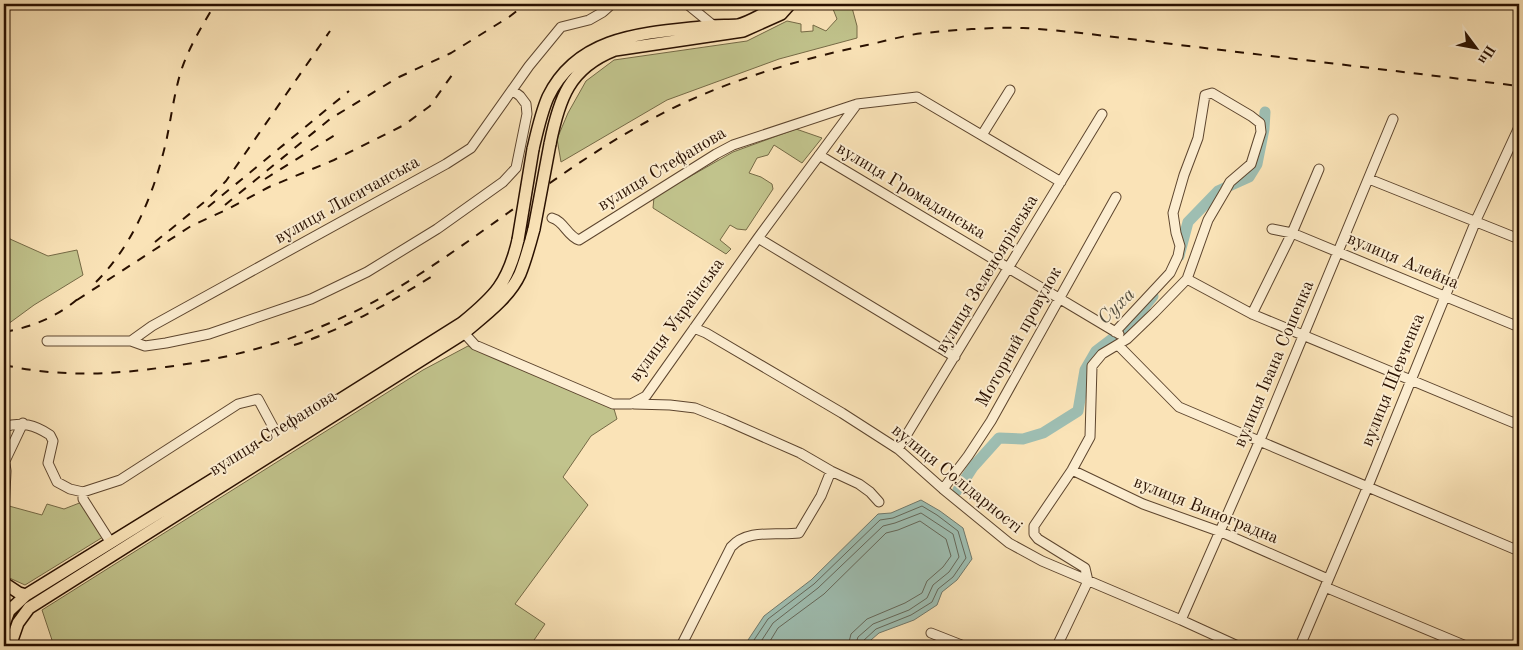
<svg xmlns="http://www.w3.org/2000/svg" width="1523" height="650" font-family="'Old Standard TT',serif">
<rect width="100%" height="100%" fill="#fae3b7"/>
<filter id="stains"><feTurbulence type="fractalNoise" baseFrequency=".004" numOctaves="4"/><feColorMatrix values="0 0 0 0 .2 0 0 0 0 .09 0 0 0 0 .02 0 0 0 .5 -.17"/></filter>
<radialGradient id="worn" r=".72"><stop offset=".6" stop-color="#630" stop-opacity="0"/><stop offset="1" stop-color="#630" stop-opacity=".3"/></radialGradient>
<path fill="#c1c38c" stroke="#756a46" d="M831,4H851L857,26V38L779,59L667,100L561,162L557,139L568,113L586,81L614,60L747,41L787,21L801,24V32L813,31V25L826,31L837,19Z
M796,129L822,138L802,163L774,145L768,155L757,158L749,173L761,177L772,184L773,189L746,230L737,229L730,225L720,240L731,249L726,254L653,208L654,197L733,152Z
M4,229L10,239L48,256L77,250L83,275L34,305L4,327Z
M468,346L614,409L617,419L591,436L563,477L588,505L515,604L545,624L530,646H54L42,610L423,370Z
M82,502L103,537L25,585L5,576L9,506L42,515L47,504L64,509Z"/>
<path fill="#9ebeb2" stroke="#6f786b" d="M921,500L940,511L963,528L972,559L957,580L942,592L937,605L914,620L879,633L864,646H744L764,616L811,580L878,514L891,513Z"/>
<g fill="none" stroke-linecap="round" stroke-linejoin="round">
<path stroke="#646759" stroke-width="1" d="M750,646L768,619L814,584L880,520L893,518L922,506L937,515L958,531L966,558L953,577L938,589L932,602L911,615L876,629L863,641L862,646
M758,646L773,623L818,588L883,526L895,523L921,513L953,534L959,557L949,572L933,585L927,598L909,610L873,624L858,637L855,646
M767,646L778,628L824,594L886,533L898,530L920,521L946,539L951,556L943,567L927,581L922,593L905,603L867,619L851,634L848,646"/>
<path stroke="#9ebeb2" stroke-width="11" d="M1179,256L1188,222L1218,191L1249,177L1257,164L1264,129L1265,112
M958,490L973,467L999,438L1023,439L1043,433L1078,411L1085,370L1096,351L1117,335L1141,311L1153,296"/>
<defs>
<path id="minor" d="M687,4L714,26
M982,135L1010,90
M819,155L1119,334
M1369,179L1519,239
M552,218C564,221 567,236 579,240L716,154L733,145L857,104L917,97L1061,182
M1272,229L1292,233L1519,327
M758,238L955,357
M1187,279L1252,314L1519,425
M1252,314L1292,233L1319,169
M694,328L706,333L842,413L898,449L943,489L1009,543L1042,561L1181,620L1238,646
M464,333L475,345L613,404H631L646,396L758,238L857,104
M47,341H131L152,326L446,164L471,148L529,66L561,27L589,20L603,12L612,4
M131,341L145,346L166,343L209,334L311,299L367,272L437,229L503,182L516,168L527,114L526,104L520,96L512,90
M1118,345L1179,407L1519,551
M634,404L670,405L695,408L725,420L800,453L831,471L859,484L870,492L879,502
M4,427C21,421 35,425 50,435L53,441L48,463L57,482L70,489L83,492L120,480L238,404L258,399L279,438
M898,449L1102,114
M4,456L6,471L4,514
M5,461L23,423
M1072,470L1143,504L1221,532L1328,579
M943,489L968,456L991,421L1116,197
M83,492V499L111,543
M1325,587L1466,646
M4,598L9,611
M1181,620L1260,440L1393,119
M931,633L964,646
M681,646L731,547C748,528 777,536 799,533L821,496L831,471
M1057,646L1088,581L1085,568L1038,539L1034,534V526L1072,470L1090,437L1092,366L1102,354L1127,339L1154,313L1187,279L1208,220L1225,191L1230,182L1251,164L1261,132L1260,123L1251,116L1212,93L1205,95L1198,138L1184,175L1173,213L1176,233L1180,246L1178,256L1170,273L1115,332
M1300,646L1368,486L1477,218L1519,127"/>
<path id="major" d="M550,144C559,99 569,68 615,50L743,31L781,14L790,4
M533,149C537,132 541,113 548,97C579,33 649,33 711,26C720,25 729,26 738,25C747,23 772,10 778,4
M4,583L19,593L26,595
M4,624L9,611L26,595L220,475L462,323C495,296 508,283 518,240
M10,646L18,623L29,608L464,333C484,316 509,298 520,274C526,259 530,244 534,229"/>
</defs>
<use href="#minor" stroke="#5d452e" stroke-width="11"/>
<use href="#major" stroke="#291000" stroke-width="14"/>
<use href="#minor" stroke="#fcedd0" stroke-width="9"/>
<use href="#major" stroke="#fae3b7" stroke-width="11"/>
<path stroke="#291000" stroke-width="2" stroke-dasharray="9 9" stroke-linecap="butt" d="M265,179L335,135
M225,205L330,119L397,78L451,53L509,17L526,4
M208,207L349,91
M155,242L208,199L226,181L330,31
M96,282C134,244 154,193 166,142C171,119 174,94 181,71C189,47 202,26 215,4
M77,300L191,226L230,208L269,187L334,160L404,125L430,106L452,75
M4,332C33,327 59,316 81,296
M294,345C345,329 389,303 434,275
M4,365C58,377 111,375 166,367C243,357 318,334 386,295C476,242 556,171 648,121C715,84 792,61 867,45C886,41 905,35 924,33C956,30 991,27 1023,28C1042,29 1062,31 1081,33L1519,86"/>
<defs>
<path id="major-bridge" d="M534,229L550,144
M518,240L533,149"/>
</defs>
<use href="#major-bridge" stroke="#291000" stroke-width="14" stroke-linecap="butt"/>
<use href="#major-bridge" stroke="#fae3b7" stroke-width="11"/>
</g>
<g text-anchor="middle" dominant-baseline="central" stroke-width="4" stroke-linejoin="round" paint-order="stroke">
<g font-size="18" fill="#291000" stroke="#fcedd0">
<text transform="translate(662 169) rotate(-31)">вулиця Стефанова</text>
<text transform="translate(911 191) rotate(31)">вулиця Громадянська</text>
<text transform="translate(347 200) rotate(-29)">вулиця Лисичанська</text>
<text transform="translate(1403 261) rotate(23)">вулиця Алейна</text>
<text transform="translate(987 274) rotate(-59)">вулиця Зеленоярівська</text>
<text transform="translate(677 320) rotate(-54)">вулиця Українська</text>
<text transform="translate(1019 337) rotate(-61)">Моторний провулок</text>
<text transform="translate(1274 364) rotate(-67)">вулиця Івана Сошенка</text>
<text transform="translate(1393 380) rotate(-68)">вулиця Шевченка</text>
<text transform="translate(273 433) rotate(-32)">вулиця Стефанова</text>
<text transform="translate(957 479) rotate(39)">вулиця Солідарності</text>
<text transform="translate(1206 510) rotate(22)">вулиця Виноградна</text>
</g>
<g font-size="19" font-style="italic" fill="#524d3e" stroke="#fcedd0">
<text transform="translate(1117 307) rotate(-44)">Суха</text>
</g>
</g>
<rect width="1523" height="650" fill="none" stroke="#fae3b7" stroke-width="20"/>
<rect x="5" y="5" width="1513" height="640" fill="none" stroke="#291000" stroke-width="2.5"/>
<rect x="10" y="10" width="1503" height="630" fill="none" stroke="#291000"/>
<g transform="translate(1476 48) rotate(122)" stroke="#fcedd0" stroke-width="4" paint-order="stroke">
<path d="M0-4L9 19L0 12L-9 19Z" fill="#291000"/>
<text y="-8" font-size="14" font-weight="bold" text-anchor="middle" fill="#291000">Пн</text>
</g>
<rect width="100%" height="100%" filter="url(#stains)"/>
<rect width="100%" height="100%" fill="url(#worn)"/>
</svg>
